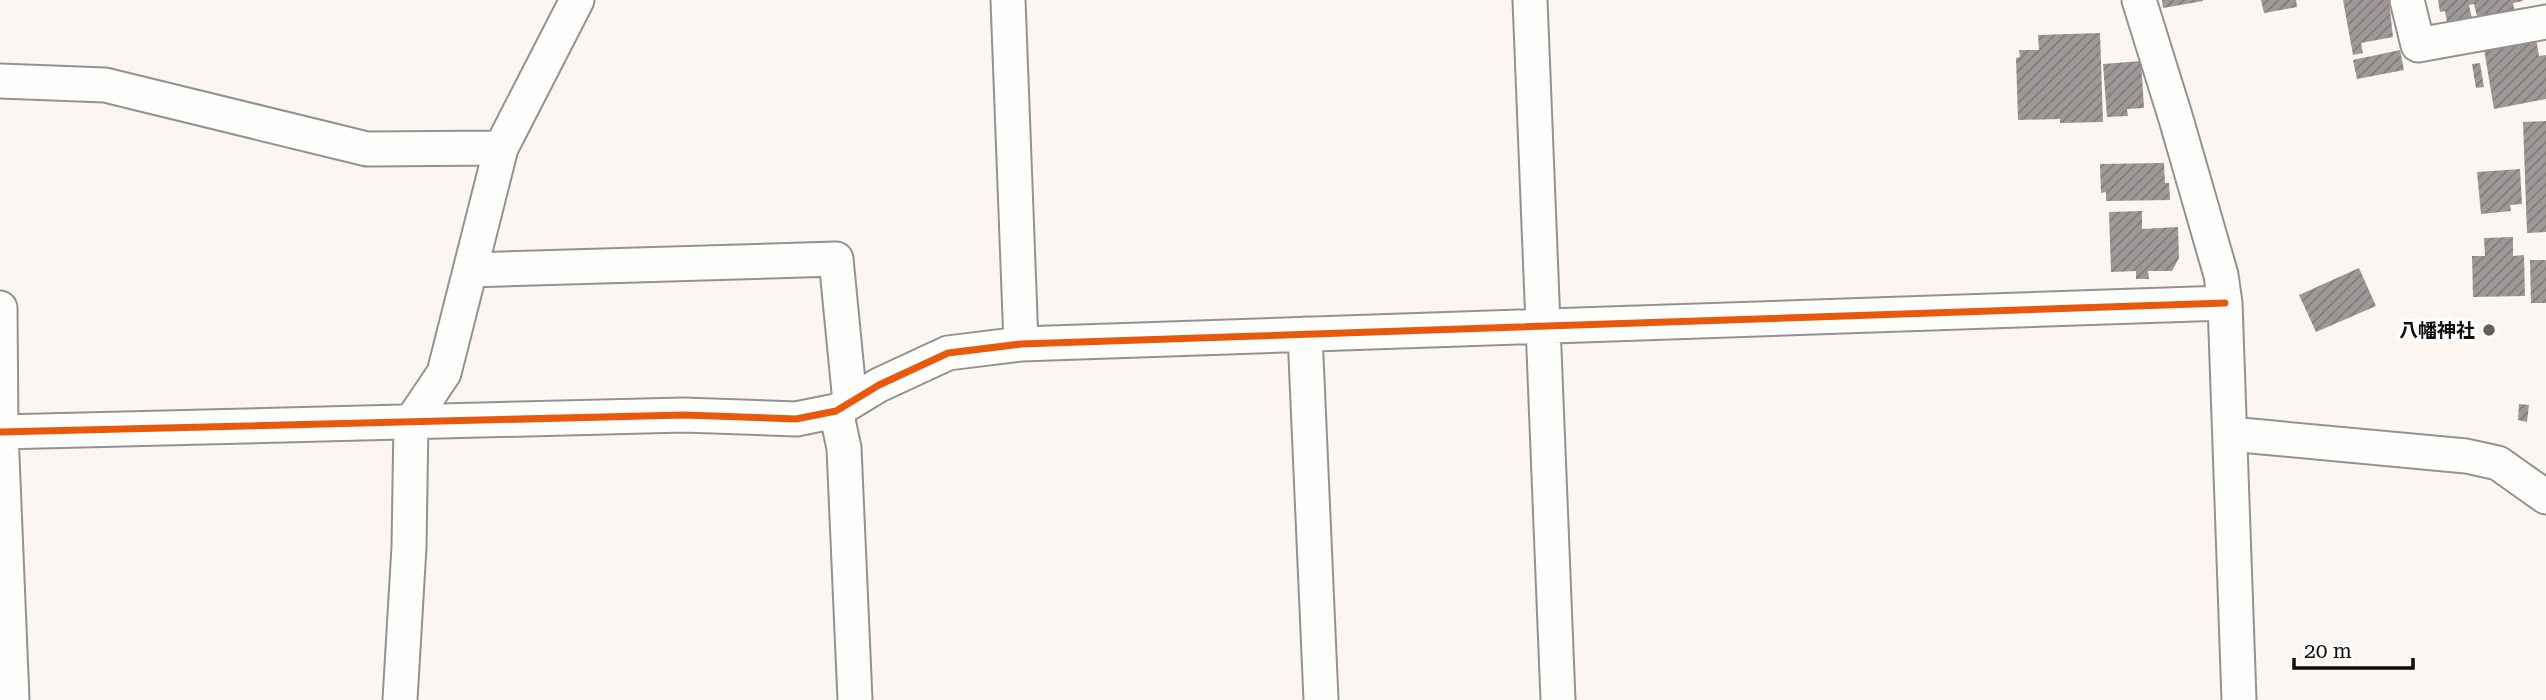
<svg xmlns="http://www.w3.org/2000/svg" width="2546" height="700" font-family="'Roboto Serif','Noto Sans JP',serif">
<defs>
<pattern id="building-hatch" width="6" height="6" patternUnits="userSpaceOnUse" patternTransform="scale(1.75)"><rect width="6" height="6" fill="#9e9997"/><path d="M-1 1l2-2M0 6l6-6M5 7l2-2" fill="none" stroke="#7f7b7a"/></pattern>
</defs>
<rect width="100%" height="100%" fill="#fbf6f1"/>
<path fill="url(#building-hatch)" d="M2162,0H2203V1L2163,8Z
M2261,0H2296L2297,7L2264,13Z
M2343,0H2389L2393,37L2361,43L2363,53L2353,55Z
M2438,0H2522L2523,1L2513,3L2515,14L2495,18L2494,13L2477,16L2474,4L2469,5L2473,23L2448,28L2445,11L2440,12Z
M2100,33L2103,122L2060,123V119L2018,120L2016,58L2020,57L2019,50H2039L2038,35Z
M2536,39L2539,56L2546,55V99L2494,109L2484,49Z
M2400,50L2404,70L2357,79L2353,60Z
M2141,61L2144,108L2127,109L2128,116L2107,117L2103,64Z
M2480,63L2484,87L2476,88L2472,64Z
M2546,121V232L2527,233L2523,122Z
M2164,163L2165,183H2169L2170,200L2106,201V192L2101,193L2100,164Z
M2520,169L2522,204L2510,205L2511,211L2481,214L2477,172Z
M2142,211V229L2178,227L2179,258L2172,271H2148L2149,279H2136V271L2111,272L2109,212Z
M2513,237V256L2524,255L2525,296L2473,297L2472,256H2485L2484,238Z
M2530,260H2546V303H2531Z
M2359,268L2376,306L2316,332L2299,295Z
M2519,404L2529,405L2527,422L2518,420Z"/>
<g fill="none" stroke-linecap="round" stroke-linejoin="round">
<defs>
<path id="street" d="M1008,0L1021,344
M1530,0L1558,700
M2139,0L2176,119L2221,275L2225,303L2239,700
M2407,0L2418,45L2546,22
M0,81L105,85L367,149L501,148
M470,270L836,259L850,402
M0,308L1,432L12,700
M1305,334L1321,700
M836,411L844,448L855,700
M0,432L684,415L796,419L836,411L879,385L948,353L1021,344L2225,303
M2230,434L2466,456L2498,463L2546,497
M400,700L409,547L411,422L444,373L501,148L577,0"/>
</defs>
<use href="#street" stroke="#949290" stroke-width="37"/>
<use href="#street" stroke="#fefefd" stroke-width="33"/>
<defs>
<path id="cycleway" d="M0,432L684,415L796,419L836,411L879,385L948,353L1021,344L2225,303"/>
</defs>
<use href="#cycleway" stroke="#fff" stroke-width="11"/>
<use href="#cycleway" stroke="#e8590c" stroke-width="7"/>
</g>
<circle fill="#605f5d" stroke="#fff" stroke-width="2.5" cx="2489" cy="330" r="7"/>
<g text-anchor="middle" dominant-baseline="central" stroke-width="7" stroke-linejoin="round" paint-order="stroke">
<g font-size="19" font-weight="bold" fill="#0d0d0d" stroke="#fff" text-anchor="end">
<text x="2475" y="330">八幡神社</text>
</g>
</g>
<path d="M2294 658v10h119v-10" fill="none" stroke="#0d0d0d" stroke-width="3.5"/>
<text x="2304" y="658" font-size="21" fill="#0d0d0d" stroke="#ffffff" stroke-width="5" paint-order="stroke">20 m</text>
</svg>
